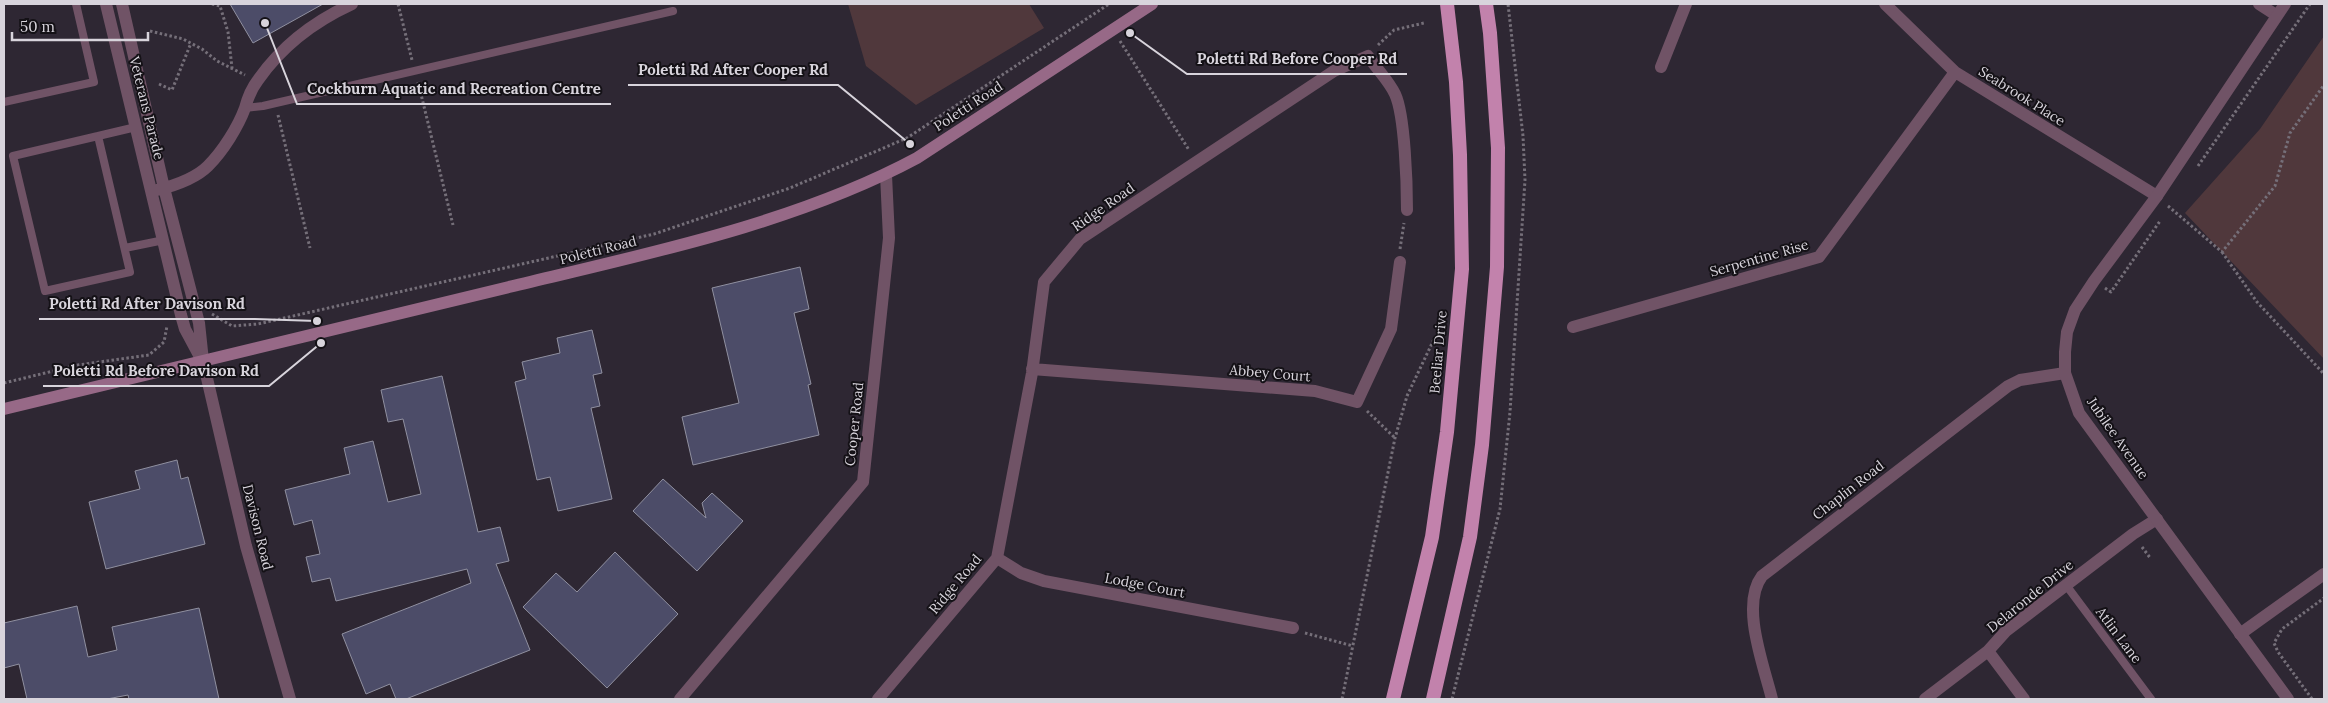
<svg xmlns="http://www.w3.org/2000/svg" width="2328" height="703" font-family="Lora,serif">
<rect width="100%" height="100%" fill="#2e2733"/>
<path fill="#50383c" d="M848,4H1029L1044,28L916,105L866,66Z
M2324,36V359L2185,213L2260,129Z"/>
<path fill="#4c4c68" stroke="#9090a0" d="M230,4H323L253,43Z
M800,267L809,309L794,313L811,384L808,385L819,435L693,465L682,417L739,403L712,288Z
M592,330L602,373L593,375L600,406L591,408L612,499L558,511L550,477L537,480L515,382L526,379L522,362L560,353L557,338Z
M442,376L478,532L500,527L509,561L496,564L530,650L406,699H396L390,684L366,694L342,634L471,583L467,569L336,601L330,578L312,582L306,557L320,554L312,520L294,525L285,490L350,474L344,448L373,441L388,502L421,494L403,419L388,422L381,390Z
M177,460L181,479L188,477L205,544L106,569L89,502L140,489L135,471Z
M663,479L706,518L702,503L712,493L743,521L697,571L633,511Z
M615,552L678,614L607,688L523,607L556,573L577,592Z
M77,606L88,657L117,650L112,627L199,608L219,699H129L128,695L107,699H27L19,664L4,668V623Z"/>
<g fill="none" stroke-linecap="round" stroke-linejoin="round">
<path stroke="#756f79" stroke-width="3" stroke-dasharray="2.5 2.5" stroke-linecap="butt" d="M212,4L220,6L228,32L232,68
M398,4L412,60
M150,31L183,39L202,49L217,61L245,75
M1120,41L1189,150
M1378,45L1394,30L1424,23
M418,82L453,225
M159,84L172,90L191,43
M278,115L310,248
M2198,166L2310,4
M2168,206L2222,252L2275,186L2290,133L2324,85
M1400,249L1404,223
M2222,252L2257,302L2324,374
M2105,288L2111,292L2160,221
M212,314L232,326L258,324L654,234L790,188L907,138L1109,4
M4,383L78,365L149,355L164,342L167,326
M1367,411L1395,438
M2142,547L2151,559
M1305,633L1353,646
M1342,699L1395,438L1407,396L1435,337L1440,334
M1452,699L1500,509L1510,412L1525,180L1523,136L1508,4
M2312,699L2278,652L2274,643L2282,629L2324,598"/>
<path stroke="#705366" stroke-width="8" d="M4,102L94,82L76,4
M245,108L263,106L673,11
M98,136L130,272L45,291L13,156Z
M98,136L136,127
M125,248L164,240
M2066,585L2151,699"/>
<path stroke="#705366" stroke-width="12" d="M106,4L181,315L185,329L200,357
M122,4L164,188L199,323L203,361L246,546L290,699
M1885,4L1955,72L2157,196
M2259,4L2276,15
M1661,67L1686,4
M157,190C173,186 196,178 208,166C223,151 238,127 245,108C248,97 251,89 258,80C281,47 315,21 352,4
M1573,327L1819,257L1955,72
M1032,369L1315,391L1357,402L1391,329L1400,262
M997,558L1021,573L1044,581L1293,628
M2240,634L2324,574
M1988,651L2024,699
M680,699L863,482L889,238L886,175
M878,699L997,558L1032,373L1044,282L1080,239L1334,71L1368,56C1376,68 1389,81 1395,94C1405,115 1407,186 1407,210
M1772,699C1764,666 1740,605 1762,576L2008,386L2020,380L2065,373
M1925,699L1988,651L2006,631L2133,534L2157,519"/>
<path stroke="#705366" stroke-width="12" d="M2285,4L2157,196L2094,281L2075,310L2067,332L2065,352V373L2079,413L2288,699"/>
<path stroke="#976987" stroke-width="12" d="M4,409C172,368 341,328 509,287C645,254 794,224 917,158L1152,4"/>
<path stroke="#c282ac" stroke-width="14" d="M1393,699L1432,537L1447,432L1462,269L1460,155L1456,82L1447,4
M1433,699L1470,537L1482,445L1497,267L1498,148L1490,33L1486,4"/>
</g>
<g text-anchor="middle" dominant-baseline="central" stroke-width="4" stroke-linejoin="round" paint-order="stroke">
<g font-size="14" fill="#d8d4dc" stroke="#141116">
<text transform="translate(2022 96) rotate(32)">Seabrook Place</text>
<text transform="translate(968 106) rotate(-33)">Poletti Road</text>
<text transform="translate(147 108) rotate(76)">Veterans Parade</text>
<text transform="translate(1103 207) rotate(-35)">Ridge Road</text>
<text transform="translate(598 250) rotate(-14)">Poletti Road</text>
<text transform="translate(1759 258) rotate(-16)">Serpentine Rise</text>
<text transform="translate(1438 352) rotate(-85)">Beeliar Drive</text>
<text transform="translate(1270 373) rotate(5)">Abbey Court</text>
<text transform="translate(854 424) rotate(-84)">Cooper Road</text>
<text transform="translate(2118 438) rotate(55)">Jubilee Avenue</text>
<text transform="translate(1848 490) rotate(-38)">Chaplin Road</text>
<text transform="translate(258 527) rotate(76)">Davison Road</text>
<text transform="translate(955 584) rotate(-50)">Ridge Road</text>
<text transform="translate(1145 585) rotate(11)">Lodge Court</text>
<text transform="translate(2030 596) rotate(-39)">Delaronde Drive</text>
<text transform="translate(2119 635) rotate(53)">Atlin Lane</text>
</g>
</g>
<path fill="none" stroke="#d8d4dc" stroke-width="2" d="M1130 33L1187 74H1407M910 144L838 85H628M265 23L297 104H611M317 321L255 319H39M321 343L269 386H43"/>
<g fill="#d8d4dc" stroke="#141116" stroke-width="2">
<circle cx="1130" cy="33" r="5"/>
<circle cx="910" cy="144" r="5"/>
<circle cx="265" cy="23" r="5"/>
<circle cx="317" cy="321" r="5"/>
<circle cx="321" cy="343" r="5"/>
</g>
<g font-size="15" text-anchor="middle" font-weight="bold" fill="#d8d4dc" stroke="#141116" stroke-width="4" stroke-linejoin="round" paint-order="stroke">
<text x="1297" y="64">Poletti Rd Before Cooper Rd</text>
<text x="733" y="75">Poletti Rd After Cooper Rd</text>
<text x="454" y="94">Cockburn Aquatic and Recreation Centre</text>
<text x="147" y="309">Poletti Rd After Davison Rd</text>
<text x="156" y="376">Poletti Rd Before Davison Rd</text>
</g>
<rect width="2328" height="703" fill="none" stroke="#d8d4dc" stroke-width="10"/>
<path d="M12 32v8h136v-8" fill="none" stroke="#d8d4dc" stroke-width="2.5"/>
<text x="20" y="32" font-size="15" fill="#d8d4dc" stroke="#141116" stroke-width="4" paint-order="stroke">50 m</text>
</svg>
